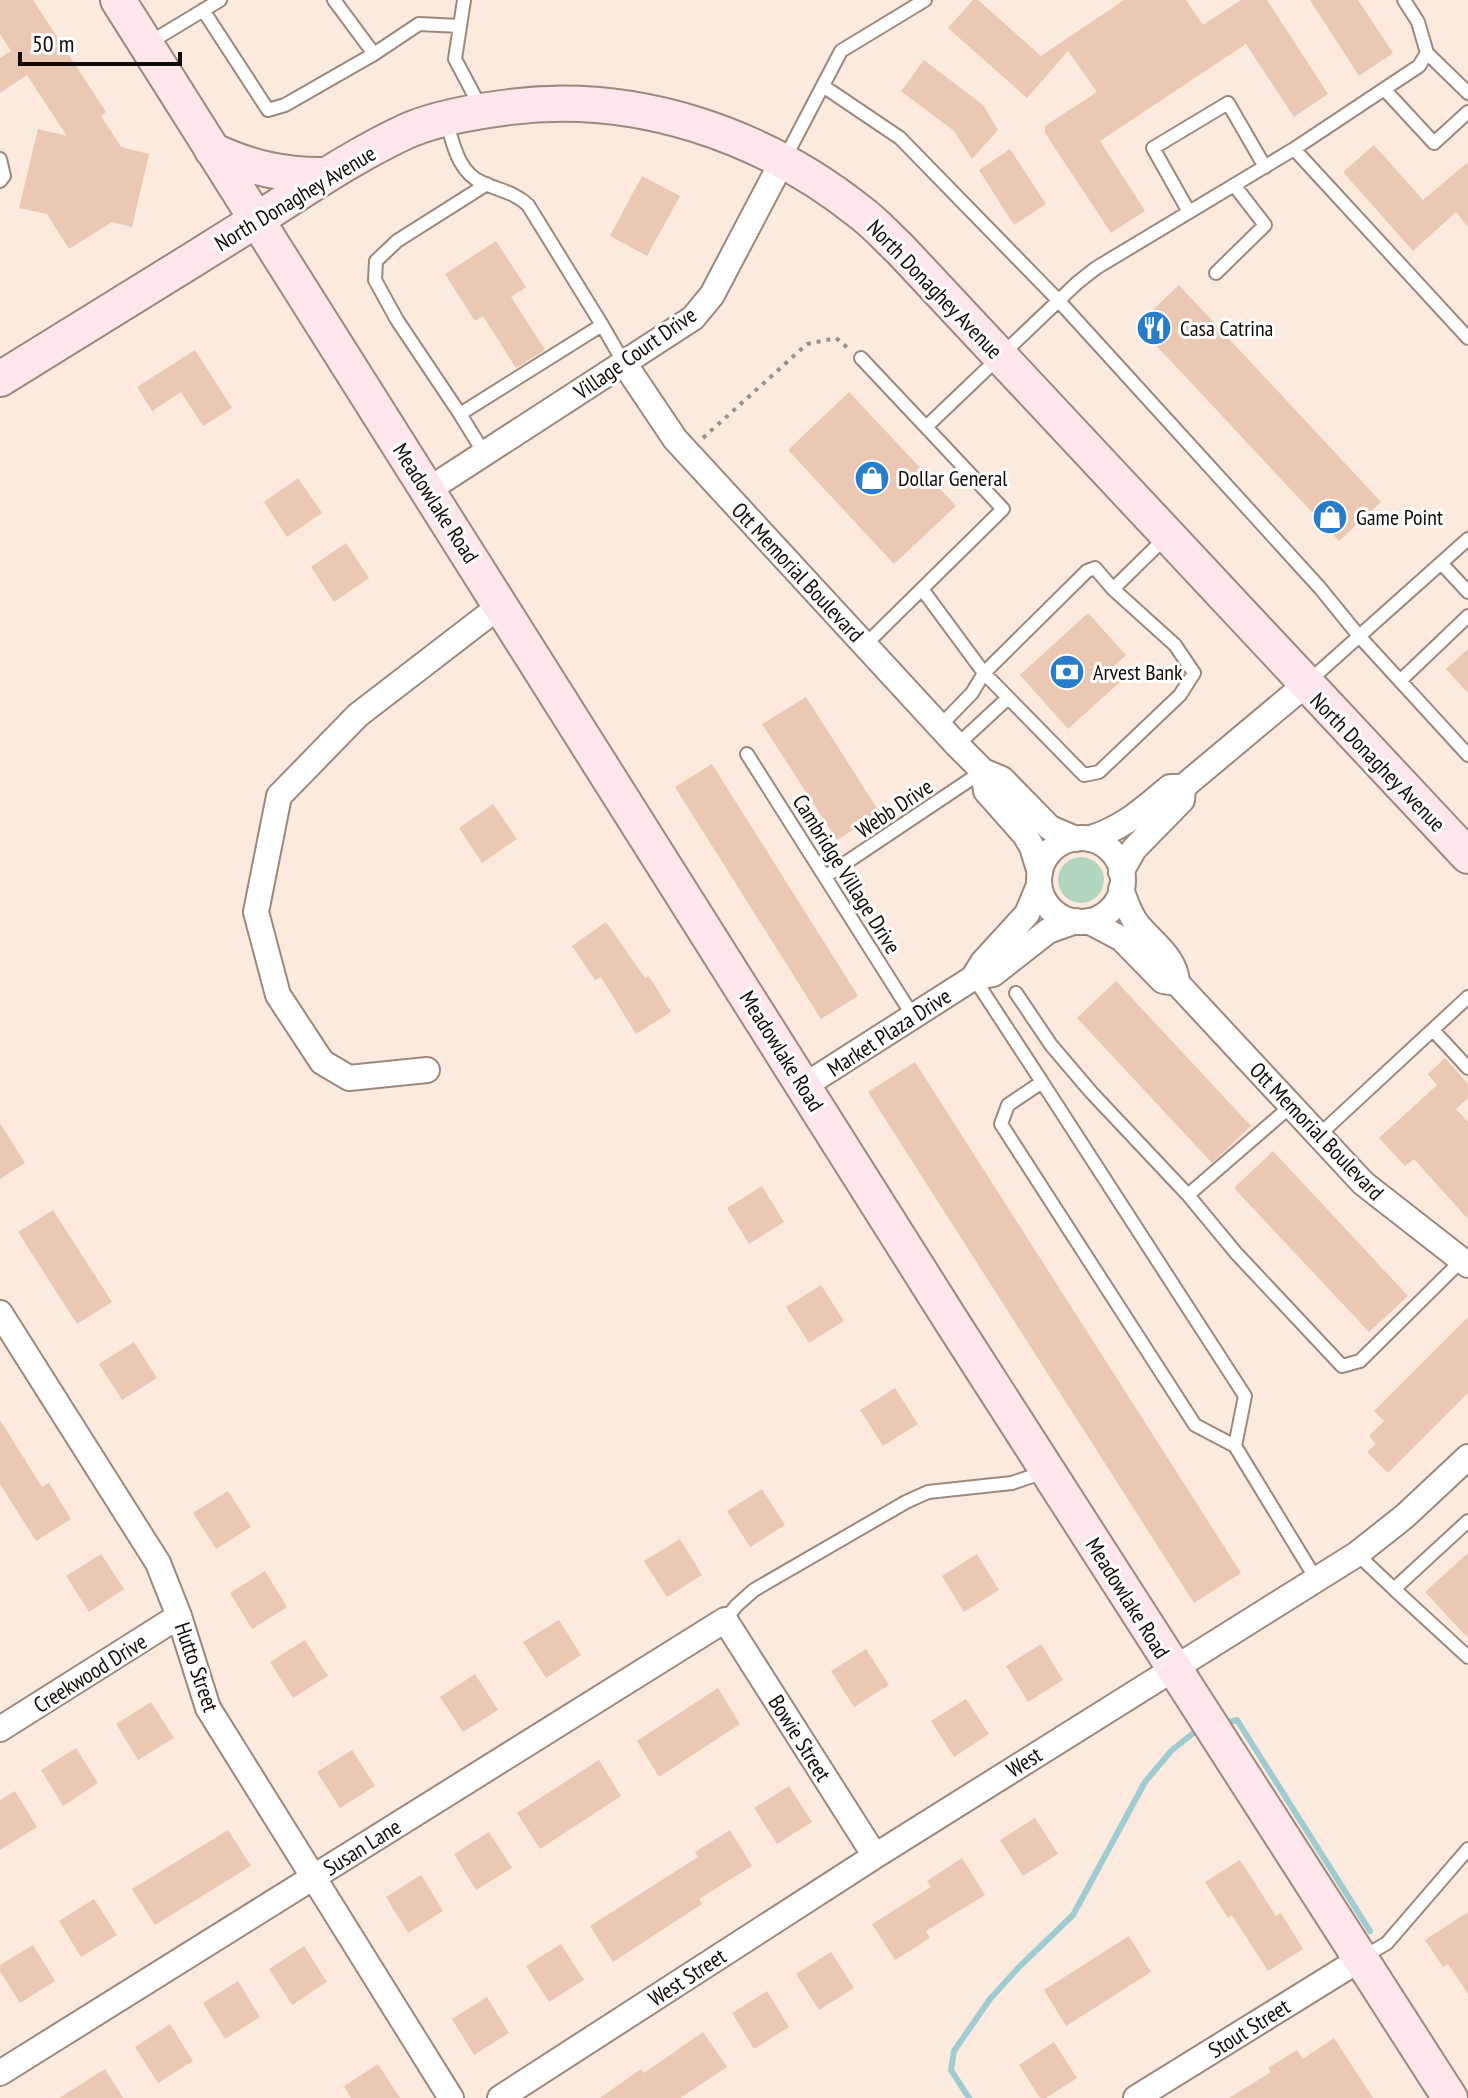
<svg xmlns="http://www.w3.org/2000/svg" width="1468" height="2098" font-family="'PT Sans Narrow',sans-serif">
<rect width="100%" height="100%" fill="#fceadf"/>
<path fill="#b3d6c0" d="M1058 880a23 23 0 1 1 46 0a23 23 0 1 1-46 0Z"/>
<g fill="none" stroke-linecap="round" stroke-linejoin="round">
<path stroke="#9fccd1" stroke-width="6" d="M1224,1723L1237,1720L1370,1931
M969,2098L951,2070L954,2051L990,1999L1019,1967L1073,1915L1145,1782L1172,1750L1201,1727"/>
</g>
<path fill="#eac8b3" d="M0,0H33L106,112L101,116L121,147L149,154L132,227L112,222L69,249L47,214L19,208L38,129L67,136L27,75L0,93V58L11,51L0,34Z
M973,0H978L1041,56L1124,0H1186L1203,25L1241,0H1267L1328,94L1294,117L1246,44L1100,141L1145,211L1111,233L1045,133V126L1097,92L1068,51L1027,98L948,28Z
M1310,0H1358L1393,53L1359,76Z
M924,60L983,105L998,130L972,159L954,131L901,91Z
M1374,145L1423,200L1468,162V227L1456,212L1413,251L1343,172Z
M1010,149L1046,204L1014,225L979,170Z
M642,176L680,196L647,256L610,236Z
M496,241L526,287L511,297L545,350L516,368L483,316L475,321L445,274Z
M1179,285L1381,502L1339,541L1137,325Z
M195,350L232,408L203,426L181,392L152,411L137,387Z
M849,392L956,506L894,564L788,450Z
M298,478L322,513L287,537L264,502Z
M346,543L369,578L334,602L311,567Z
M1088,613L1126,655L1110,670L1120,682L1068,729L1020,675Z
M1468,649V693L1446,669Z
M806,697L880,813L837,840L762,724Z
M712,764L858,996L821,1019L675,787Z
M493,804L517,839L482,863L459,828Z
M606,922L645,978L649,976L671,1012L636,1034L601,977L595,980L572,946Z
M1116,981L1251,1126L1212,1163L1077,1018Z
M1445,1058L1468,1084V1098L1456,1109L1468,1122V1219L1414,1159L1405,1166L1379,1138L1437,1085L1428,1074Z
M915,1062L1241,1573L1194,1603L868,1092Z
M0,1123L25,1163L0,1179Z
M1273,1151L1408,1296L1369,1332L1234,1188Z
M762,1186L784,1222L749,1244L727,1208Z
M53,1210L112,1302L77,1324L18,1232Z
M821,1285L844,1321L809,1343L786,1307Z
M1468,1317V1393L1388,1473L1367,1452L1376,1444L1369,1436L1384,1421L1374,1411Z
M134,1342L157,1378L122,1400L99,1364Z
M895,1388L918,1424L883,1446L860,1410Z
M0,1420L42,1487L49,1483L71,1519L36,1541L0,1484Z
M762,1489L785,1525L750,1547L727,1511Z
M228,1491L251,1527L216,1549L193,1513Z
M680,1539L702,1575L667,1597L644,1561Z
M1468,1553V1638L1425,1592Z
M101,1554L124,1589L89,1612L66,1576Z
M977,1554L999,1590L964,1612L942,1576Z
M265,1571L287,1607L252,1629L230,1593Z
M559,1620L581,1655L546,1678L523,1642Z
M305,1640L328,1676L293,1698L270,1662Z
M1041,1644L1063,1680L1028,1702L1006,1666Z
M866,1649L889,1685L854,1707L831,1671Z
M475,1674L498,1710L463,1732L440,1697Z
M718,1688L740,1724L659,1777L637,1741Z
M966,1699L989,1734L954,1757L931,1721Z
M151,1702L174,1738L138,1760L116,1724Z
M76,1748L98,1783L63,1806L41,1770Z
M352,1750L375,1786L340,1808L317,1772Z
M599,1760L621,1796L540,1849L517,1813Z
M789,1786L812,1822L777,1844L754,1808Z
M15,1791L37,1827L0,1850V1800Z
M1035,1818L1058,1854L1023,1876L1000,1840Z
M228,1830L251,1866L155,1925L132,1889Z
M730,1830L752,1866L699,1899L702,1904L613,1962L590,1926L698,1857L695,1852Z
M489,1832L512,1868L476,1890L454,1854Z
M962,1858L985,1895L926,1931L930,1938L895,1960L872,1924L931,1887L927,1881Z
M1240,1860L1276,1916L1281,1913L1303,1949L1268,1971L1232,1915L1228,1918L1205,1882Z
M421,1875L443,1911L408,1933L386,1897Z
M94,1899L117,1935L81,1957L59,1921Z
M1468,1912V1994L1448,1964L1443,1967L1425,1940Z
M1129,1936L1151,1972L1066,2026L1044,1990Z
M561,1944L584,1980L549,2002L526,1966Z
M33,1945L55,1981L20,2003L0,1971V1965Z
M304,1946L327,1982L292,2005L269,1969Z
M831,1952L854,1988L819,2010L796,1974Z
M238,1981L260,2017L225,2039L203,2003Z
M767,1991L789,2027L754,2049L732,2013Z
M487,1997L509,2033L474,2055L452,2019Z
M170,2024L193,2061L158,2083L135,2047Z
M703,2032L727,2067L680,2098H600L641,2069L644,2073Z
M1334,2038L1373,2098H1229L1271,2072L1268,2068L1297,2050L1303,2059Z
M1054,2042L1077,2078L1046,2098H1040L1019,2065Z
M378,2064L400,2098H351L344,2086Z
M105,2069L123,2098H59Z"/>
<g fill="none" stroke-linecap="round" stroke-linejoin="round">
<defs>
<path id="lane" d="M334,0L374,54L419,24L460,26
M464,0L455,59L482,110
M203,10L268,110L285,105L374,54
M149,43L220,0
M1427,53L1468,93
M823,86L900,138L1058,300L1320,588L1359,636L1468,755
M1384,89L1434,143L1468,112
M446,120C453,143 458,173 483,183C501,191 514,192 528,205L602,325
M1294,149L1468,338
M785,158L841,51L925,0
M0,159L4,176L0,181
M1189,212L1153,148L1228,103L1265,167
M1216,273L1265,225L1234,185
M861,358L926,427
M460,414L397,320L375,280L376,261L397,241L487,184
M484,453L460,414L602,325L624,363
M1441,563L1468,592
M922,589L984,673L1084,775L1099,772L1180,695L1194,673L1175,645L1113,589
M865,645L1003,509L926,427L1077,283L1096,268L1294,149L1419,66L1427,53L1418,22L1404,0
M1309,681L1468,539
M1400,681L1468,616
M940,726L972,693L984,673L1087,571L1095,568L1113,589L1167,536
M957,745L1008,698
M747,754L913,1016
M826,876L983,771
M974,978L1042,1082L1008,1105L1001,1124L1195,1425L1235,1446L1316,1579
M1016,993L1051,1045L1091,1092L1188,1195L1236,1253L1342,1366L1360,1361L1462,1260
M1433,1030L1468,1068
M1042,1082L1245,1396L1235,1446
M1318,1136L1468,997
M1188,1195L1291,1106
M1357,1554L1394,1589L1468,1521
M1394,1589L1468,1657
M725,1620L736,1606L754,1590L906,1502L928,1492L1012,1483L1044,1472
M1362,1958L1387,1943L1468,1849"/>
<path id="street" d="M624,363L675,439L957,745L983,771L1002,779L1050,828L1076,839
M428,490L693,318L712,295L783,160
M983,771L986,791L1025,835L1032,847L1040,873
M1039 880a42 42 0 1 1 84 0a42 42 0 1 1-84 0Z
M1088,839C1124,828 1142,810 1170,787H1183L1305,685
M1121,872L1134,849L1182,800L1183,787
M1121,889C1126,902 1129,914 1138,925C1154,944 1176,958 1177,983
M1088,921L1122,939L1163,981L1177,983L1363,1183L1468,1265
M973,978L983,962L1027,914L1039,885
M427,1070L349,1078L322,1062L278,995L256,912L279,796L358,715L501,605
M804,1086L973,978L993,974L1048,931L1076,921
M0,1313L158,1563L179,1616L208,1708L451,2098
M0,1729L179,1616
M0,2073L725,1620L875,1856
M500,2098L875,1856L1357,1554L1405,1516L1468,1457
M1136,2098L1362,1958"/>
<path id="secondary" d="M118,0L952,1322L1450,2098
M212,150C250,168 285,176 327,175
M0,379C84,327 169,275 253,222C304,190 354,155 409,130C440,117 477,111 510,107C635,91 762,134 860,212C875,223 887,237 900,249L1468,856"/>
</defs>
<use href="#lane" stroke="#9d887c" stroke-width="16"/>
<use href="#street" stroke="#9d887c" stroke-width="28"/>
<use href="#secondary" stroke="#9d887c" stroke-width="38"/>
<path stroke="#9e9088" stroke-width="4" stroke-dasharray="4 6" stroke-linecap="butt" d="M703,438L807,344L836,338L849,349"/>
<use href="#lane" stroke="#fff" stroke-width="12"/>
<use href="#street" stroke="#fff" stroke-width="24"/>
<use href="#secondary" stroke="#fee6ed" stroke-width="34"/>
</g>
<defs>
<symbol id="restaurant-disc" viewBox="-11 -11 22 22"><circle r="9.5" fill="#287dcb" stroke="#fff"/><path d="M-5-6h1v4h1v-4h1v4h1v-4h1v5L-1.5 .5V6h-2V.5L-5-1ZM5-6V6H3V1.5H1.5Q1.5-4 5-6Z" fill="#fff"/></symbol>
<symbol id="shop-disc" viewBox="-11 -11 22 22"><circle r="9.5" fill="#287dcb" stroke="#fff"/><path d="M-5-2.5h2.3a2.7 3.5 0 0 1 5.4 0H5L5.5 6h-11ZM-1.5-2.5h3a1.5 2.3 0 0 0-3 0Z" fill="#fff"/></symbol>
<symbol id="bank-disc" viewBox="-11 -11 22 22"><circle r="9.5" fill="#287dcb" stroke="#fff"/><path d="M-6-4H6V4H-6ZM0-2.3a2.3 2.3 0 1 0 0 4.6a2.3 2.3 0 1 0 0-4.6Z" fill="#fff"/></symbol>
</defs>
<g fill-rule="evenodd">
<use href="#restaurant-disc" x="1134" y="308" width="40" height="40"/>
<use href="#shop-disc" x="852" y="458" width="40" height="40"/>
<use href="#shop-disc" x="1310" y="497" width="40" height="40"/>
<use href="#bank-disc" x="1047" y="652" width="40" height="40"/>
</g>
<g text-anchor="middle" dominant-baseline="central" stroke-width="6" stroke-linejoin="round" paint-order="stroke">
<g font-size="22" fill="#130b07" stroke="#fff">
<text transform="translate(295 198) rotate(-31)">North Donaghey Avenue</text>
<text transform="translate(935 289) rotate(46)">North Donaghey Avenue</text>
<text transform="translate(635 353) rotate(-35)">Village Court Drive</text>
<text transform="translate(436 503) rotate(57)">Meadowlake Road</text>
<text transform="translate(798 572) rotate(47)">Ott Memorial Boulevard</text>
<text transform="translate(1378 762) rotate(46)">North Donaghey Avenue</text>
<text transform="translate(894 808) rotate(-34)">Webb Drive</text>
<text transform="translate(847 874) rotate(58)">Cambridge Village Drive</text>
<text transform="translate(889 1032) rotate(-33)">Market Plaza Drive</text>
<text transform="translate(782 1051) rotate(58)">Meadowlake Road</text>
<text transform="translate(1317 1131) rotate(46)">Ott Memorial Boulevard</text>
<text transform="translate(1128 1598) rotate(58)">Meadowlake Road</text>
<text transform="translate(197 1667) rotate(71)">Hutto Street</text>
<text transform="translate(90 1673) rotate(-32)">Creekwood Drive</text>
<text transform="translate(800 1738) rotate(58)">Bowie Street</text>
<text transform="translate(1024 1762) rotate(-32)">West</text>
<text transform="translate(362 1847) rotate(-32)">Susan Lane</text>
<text transform="translate(687 1977) rotate(-33)">West Street</text>
<text transform="translate(1249 2028) rotate(-32)">Stout Street</text>
</g>
<g font-size="22" fill="#130b07" stroke="#fff" text-anchor="start">
<text x="1180" y="328">Casa Catrina</text>
<text x="898" y="478">Dollar General</text>
<text x="1356" y="517">Game Point</text>
<text x="1093" y="672">Arvest Bank</text>
</g>
</g>
<path d="M20 52v12h160v-12" fill="none" stroke="#130b07" stroke-width="4"/>
<text x="32" y="52" font-size="24" fill="#130b07" stroke="#ffffff" stroke-width="6" paint-order="stroke">50 m</text>
</svg>
